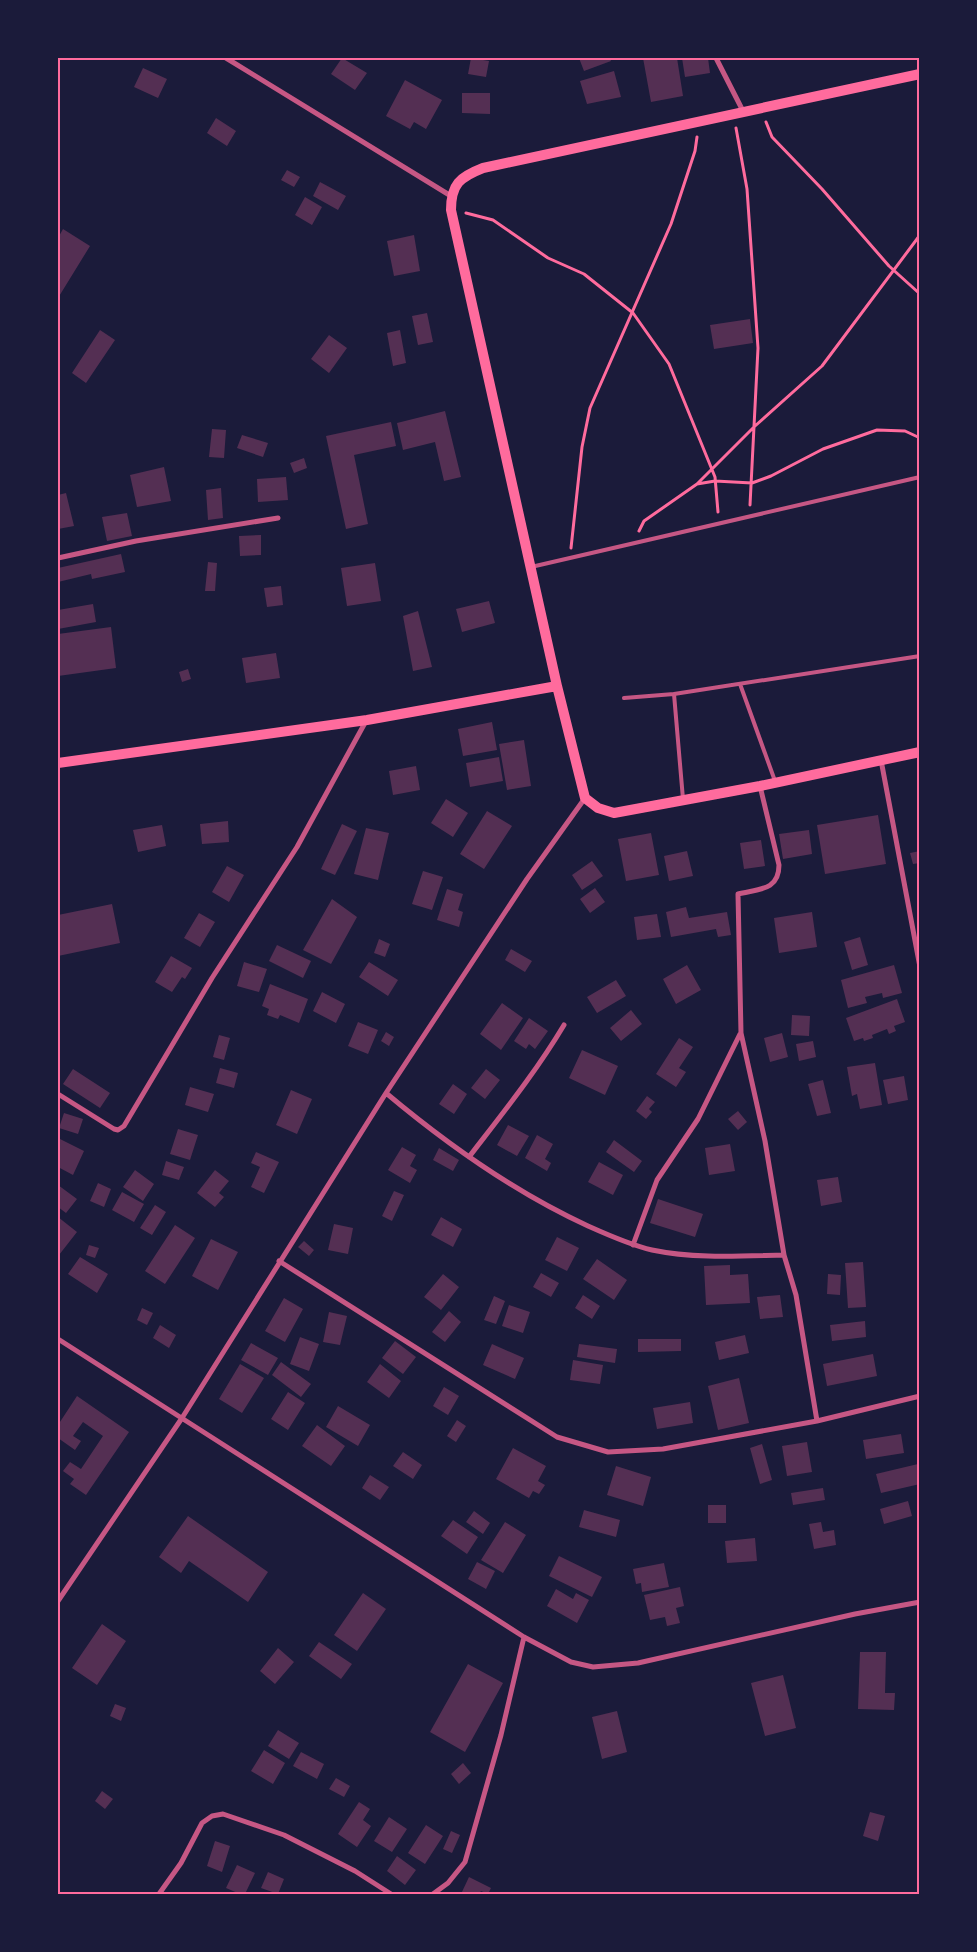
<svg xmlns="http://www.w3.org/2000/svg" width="977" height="1952" font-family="Commissioner,sans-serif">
<rect width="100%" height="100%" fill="#1b1b3a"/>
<path fill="#542f53" d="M342,58L367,73L355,90L331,74Z
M471,58L489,61L486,77L468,74Z
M579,58H610L611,61L584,71Z
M643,58H677L683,96L651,102Z
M682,58H708L710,73L685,77Z
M143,68L167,79L158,98L134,87Z
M614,71L621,97L587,104L580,81Z
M405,80L442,100L426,129L414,122L410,129L386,116Z
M462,93H490V114L462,113Z
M216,118L236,131L227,146L207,133Z
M287,170L300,177L294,187L281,180Z
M320,182L346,196L338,210L313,196Z
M305,197L322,207L312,225L295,215Z
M63,229L90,246L58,298V238Z
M414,235L420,271L394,276L387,241Z
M427,313L433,342L418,345L412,316Z
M750,319L753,343L714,349L710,325Z
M100,330L115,340L86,383L72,373Z
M400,330L406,363L393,366L387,333Z
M329,335L347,348L329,373L311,359Z
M445,411L461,477L444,481L435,442L403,450L397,423Z
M391,422L396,446L354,455L368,524L346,529L326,436Z
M212,429L226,430L224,458L209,457Z
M242,435L268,443L263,457L237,448Z
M304,458L307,468L294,473L290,463Z
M164,467L171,501L137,507L130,475Z
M286,477L288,500L258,502L257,479Z
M221,488L223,518L208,520L206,490Z
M66,493L74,526L58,529V495Z
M127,513L132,536L107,541L102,517Z
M261,535V555L240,556L239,536Z
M121,554L125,572L92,579L91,574L58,582V568Z
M208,562L217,563L215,591H205Z
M375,563L381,601L347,606L341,568Z
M281,586L283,605L267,607L264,588Z
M489,601L495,623L462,632L456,609Z
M93,604L96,622L58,629V610Z
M418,611L432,667L413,671L403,616Z
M111,627L116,668L58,676V634Z
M276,653L280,678L246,683L242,658Z
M188,669L191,679L182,682L179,672Z
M492,722L497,750L463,756L458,729Z
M524,740L531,786L507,790L499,744Z
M499,757L503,781L470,787L466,763Z
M416,766L420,790L393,795L389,771Z
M446,799L468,813L453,837L431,823Z
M487,811L512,826L484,869L460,854Z
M878,815L886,864L825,874L817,825Z
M228,821L229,842L202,844L200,824Z
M342,824L357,831L335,875L321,869Z
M162,825L166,846L138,852L133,830Z
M366,828L389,833L378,880L354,874Z
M809,830L812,854L783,859L779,834Z
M651,833L659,875L626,881L618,839Z
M761,840L765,866L744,869L740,843Z
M687,851L693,876L669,881L664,856Z
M920,851V863L913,864L910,853Z
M592,861L603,876L582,890L572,875Z
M227,866L244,875L229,902L212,892Z
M423,871L443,877L432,910L412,904Z
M595,888L605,902L590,913L580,899Z
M447,889L463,894L458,910L463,912L459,927L437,920Z
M332,899L357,917L331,964L303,950Z
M112,904L120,943L58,956V915Z
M686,907L689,918L727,912L731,935L718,937L716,929L671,937L666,912Z
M812,912L817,947L779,953L774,918Z
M199,913L215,922L200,947L184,938Z
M657,914L661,937L637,940L634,917Z
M860,937L868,965L852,970L844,942Z
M379,939L390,944L385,957L374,953Z
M277,945L311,961L303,978L269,961Z
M511,949L532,961L525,972L505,960Z
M171,956L192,968L185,979L182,977L172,992L155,982Z
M244,962L267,969L259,992L237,986Z
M369,962L398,980L388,996L359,977Z
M687,965L701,990L676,1004L663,979Z
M894,965L902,993L883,998L882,993L865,997L867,1003L848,1008L841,980Z
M616,980L626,996L597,1013L587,997Z
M270,984L308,999L299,1023L280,1015L278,1019L267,1015L269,1009L262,1006Z
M322,992L345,1004L336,1023L313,1011Z
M897,999L905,1022L894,1026L896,1031L889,1034L887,1029L872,1035L873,1038L864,1041L863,1038L854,1041L846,1018Z
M502,1003L523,1018L501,1050L480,1034Z
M631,1010L642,1024L621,1041L610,1028Z
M792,1015L810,1016L809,1036L791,1035Z
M529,1018L548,1031L535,1049L529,1044L526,1049L514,1041Z
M358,1022L378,1030L368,1054L348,1046Z
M386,1032L394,1037L389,1046L381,1041Z
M782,1033L788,1057L770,1062L764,1038Z
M219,1035L230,1038L224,1060L213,1057Z
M679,1038L693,1047L679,1068L686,1072L676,1087L656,1074Z
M813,1041L816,1057L799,1061L796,1044Z
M582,1050L618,1066L605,1095L569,1078Z
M875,1063L882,1105L860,1109L857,1094L852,1096L847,1067Z
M220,1068L238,1073L234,1088L216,1083Z
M73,1069L110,1093L100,1108L63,1084Z
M486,1069L500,1080L485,1099L471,1088Z
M904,1076L908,1100L888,1104L883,1080Z
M823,1080L831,1113L817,1116L808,1084Z
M453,1084L467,1094L454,1114L439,1104Z
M190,1087L214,1094L208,1112L185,1105Z
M291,1090L312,1099L297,1134L276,1125Z
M647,1096L655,1102L649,1109L652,1112L646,1119L636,1111Z
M738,1111L747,1122L738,1130L728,1119Z
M64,1113L83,1119L78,1134L59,1128Z
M508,1125L529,1136L517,1156L497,1145Z
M178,1129L198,1135L190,1160L170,1154Z
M537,1135L553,1144L545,1159L551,1163L547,1171L525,1158Z
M58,1138L84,1151L73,1175L58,1167Z
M614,1140L642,1161L634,1172L606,1152Z
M730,1144L735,1171L709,1175L705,1148Z
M402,1147L416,1155L410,1166L417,1170L410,1183L388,1170Z
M439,1148L459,1160L453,1171L433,1160Z
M256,1152L279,1162L264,1193L251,1187L260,1167L251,1163Z
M166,1161L184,1167L179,1180L162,1175Z
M599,1162L623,1175L613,1195L588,1182Z
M135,1170L154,1184L143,1201L123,1187Z
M215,1170L229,1181L219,1193L224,1197L215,1207L197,1193Z
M838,1177L842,1202L821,1206L817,1180Z
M98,1183L111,1189L104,1207L90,1201Z
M58,1185L77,1199L66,1213L58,1207Z
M394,1191L404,1195L392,1221L382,1216Z
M122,1192L144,1204L134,1222L112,1210Z
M658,1199L703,1214L695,1237L650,1223Z
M155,1205L166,1212L152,1235L140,1228Z
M58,1217L77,1232L59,1255L58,1253Z
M441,1217L462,1229L453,1247L431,1235Z
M334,1224L353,1228L348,1254L328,1250Z
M175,1225L195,1238L165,1284L145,1271Z
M557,1237L579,1248L567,1271L545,1260Z
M211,1239L238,1252L218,1290L192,1276Z
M304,1241L314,1250L309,1256L298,1247Z
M89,1245L99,1248L95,1258L86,1255Z
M80,1257L108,1274L97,1293L68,1274Z
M597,1259L627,1280L614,1300L583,1279Z
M863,1262L866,1307L848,1308L845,1263Z
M730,1265V1275L748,1274L750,1303L706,1305L704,1266Z
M541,1273L559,1283L551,1297L533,1287Z
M443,1274L459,1287L441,1310L424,1297Z
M828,1274L841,1275L840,1295L827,1294Z
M583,1295L600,1306L592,1319L575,1308Z
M780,1295L783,1317L760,1319L757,1297Z
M494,1296L505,1301L496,1324L484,1320Z
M284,1298L303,1309L285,1342L265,1331Z
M509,1305L530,1312L523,1333L502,1326Z
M142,1308L153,1313L147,1325L137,1320Z
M449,1311L461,1322L445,1342L432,1332Z
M329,1312L347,1316L340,1345L323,1342Z
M865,1321L866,1337L832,1341L830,1325Z
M160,1325L176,1335L169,1348L153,1338Z
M745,1335L749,1353L719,1360L715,1342Z
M300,1337L319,1344L309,1371L290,1364Z
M638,1339H681V1351L638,1352Z
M395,1341L416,1357L403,1374L382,1358Z
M251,1343L278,1358L268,1375L241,1360Z
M492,1344L524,1358L515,1379L483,1365Z
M579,1344L617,1349L615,1363L577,1357Z
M873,1354L877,1376L827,1386L823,1364Z
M573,1360L603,1365L600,1384L570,1380Z
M281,1362L311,1384L301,1397L272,1375Z
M240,1364L264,1378L242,1413L219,1399Z
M380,1364L401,1381L389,1398L367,1382Z
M739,1378L749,1423L718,1430L708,1386Z
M444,1387L459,1396L448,1415L433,1406Z
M288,1392L305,1403L288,1430L271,1419Z
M77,1396L129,1432L86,1495L70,1484L74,1479L63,1471L70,1462L81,1469L103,1436L83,1422L73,1436L81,1441L75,1450L58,1438V1425Z
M690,1402L693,1423L657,1429L653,1408Z
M338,1406L370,1425L358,1446L326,1427Z
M457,1420L466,1426L456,1442L447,1436Z
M317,1425L345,1446L331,1466L302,1446Z
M901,1434L904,1453L866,1459L863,1440Z
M807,1442L812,1472L787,1476L782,1446Z
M762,1444L772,1480L760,1484L750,1448Z
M513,1448L546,1466L538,1481L545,1485L539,1494L533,1491L529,1498L496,1479Z
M403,1452L422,1465L413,1479L393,1466Z
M918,1464L920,1484L881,1493L876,1474Z
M616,1466L651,1477L643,1506L607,1495Z
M370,1475L389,1487L380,1500L362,1488Z
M823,1488L825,1500L793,1505L791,1493Z
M908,1501L912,1516L884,1524L880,1509Z
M708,1505H726V1523H708Z
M584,1510L620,1520L616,1537L579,1527Z
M474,1511L490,1523L483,1534L466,1522Z
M188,1516L268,1572L248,1602L189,1561L181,1573L159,1557Z
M453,1520L478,1537L467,1554L441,1536Z
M505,1522L526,1535L503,1573L481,1560Z
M821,1522L823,1532L834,1530L836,1545L814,1549L809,1524Z
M755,1538L757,1561L727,1563L725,1541Z
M559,1556L602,1577L592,1597L549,1576Z
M477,1562L495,1571L486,1589L468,1579Z
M664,1563L669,1587L642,1592L641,1583L636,1584L633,1569Z
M680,1587L684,1606L676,1608L680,1623L667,1626L665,1617L650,1620L644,1595Z
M556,1589L573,1599L576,1593L589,1600L577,1623L547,1606Z
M363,1593L386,1609L357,1651L334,1635Z
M102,1624L126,1641L97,1685L72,1668Z
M319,1642L352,1664L341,1679L309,1656Z
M278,1648L294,1662L275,1684L260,1671Z
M860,1652H886L885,1693H895L894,1710L858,1709Z
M468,1664L503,1683L465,1752L430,1732Z
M783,1675L796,1728L765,1736L751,1683Z
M115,1704L126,1708L121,1721L110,1716Z
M617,1711L627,1752L602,1759L592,1717Z
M278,1730L299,1743L289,1759L268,1746Z
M264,1750L285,1763L273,1784L251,1771Z
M301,1752L324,1764L317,1779L293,1766Z
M463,1763L471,1773L459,1784L451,1774Z
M336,1778L350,1786L344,1797L329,1789Z
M102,1791L113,1799L105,1809L95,1801Z
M359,1802L370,1809L363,1820L371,1826L357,1847L338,1834Z
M870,1812L885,1816L878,1841L863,1836Z
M389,1817L407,1829L392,1852L374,1841Z
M426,1825L443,1836L425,1864L408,1853Z
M451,1831L460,1835L452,1853L443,1849Z
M215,1841L230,1846L222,1872L207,1866Z
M397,1856L416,1870L405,1885L387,1871Z
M237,1865L255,1873L245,1894H240L226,1888Z
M268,1872L284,1879L278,1894L261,1888Z
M469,1877L491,1888L488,1894L481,1891L479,1894H461Z"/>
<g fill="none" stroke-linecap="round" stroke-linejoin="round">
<path stroke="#ff6b9d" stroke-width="3" d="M766,122L772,137L822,189L889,266L920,294
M736,128L747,189L758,348L750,505
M466,213L493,220L548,258L584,274L633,313L669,364L715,477L718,512
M697,484L755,426L822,366L920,235
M639,531L644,521L697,484L715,481L752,483L771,476L823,449L877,430L905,431L920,438
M571,548L582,447L590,408L671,224L695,151L697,137"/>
<path stroke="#c65784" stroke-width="4" d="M531,567L920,477
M740,684L775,781
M674,694L920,656
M624,698L674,694L683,799"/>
<path stroke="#c65784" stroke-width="5" d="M226,58L451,196
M716,58L744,113
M58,558L136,541L278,518
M881,760L920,967
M760,786L779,865C779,891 758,889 738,894L741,1033L765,1141L784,1255L796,1295L817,1421
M386,1093C448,1145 514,1192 588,1226C608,1235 630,1245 652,1250C695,1259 740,1256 784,1255
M58,1094L114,1129L118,1130L124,1126L212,978L297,847L366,721
M469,1157C502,1114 536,1072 564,1025
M633,1245L657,1180L698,1119L740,1034
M279,1261L557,1437L608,1452L663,1449L817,1421L920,1396
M58,1339L524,1637L571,1662L593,1667L638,1663L855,1614L920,1602
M58,1601L182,1418L386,1093L527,879L585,798
M159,1894L181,1863L202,1823L212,1816L223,1814L284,1835L355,1871L391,1894
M433,1894L448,1883L465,1862L501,1735L524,1637"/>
<path stroke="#ff6b9d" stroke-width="10" d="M557,686L585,798L598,808L614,813L760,786L920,752
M58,763L367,720L557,686L451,210C451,184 460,177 483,168L920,74"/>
</g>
<rect width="977" height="1952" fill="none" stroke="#1b1b3a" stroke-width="118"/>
<rect x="59" y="59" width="859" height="1834" fill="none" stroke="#ff6b9d" stroke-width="2"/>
</svg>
